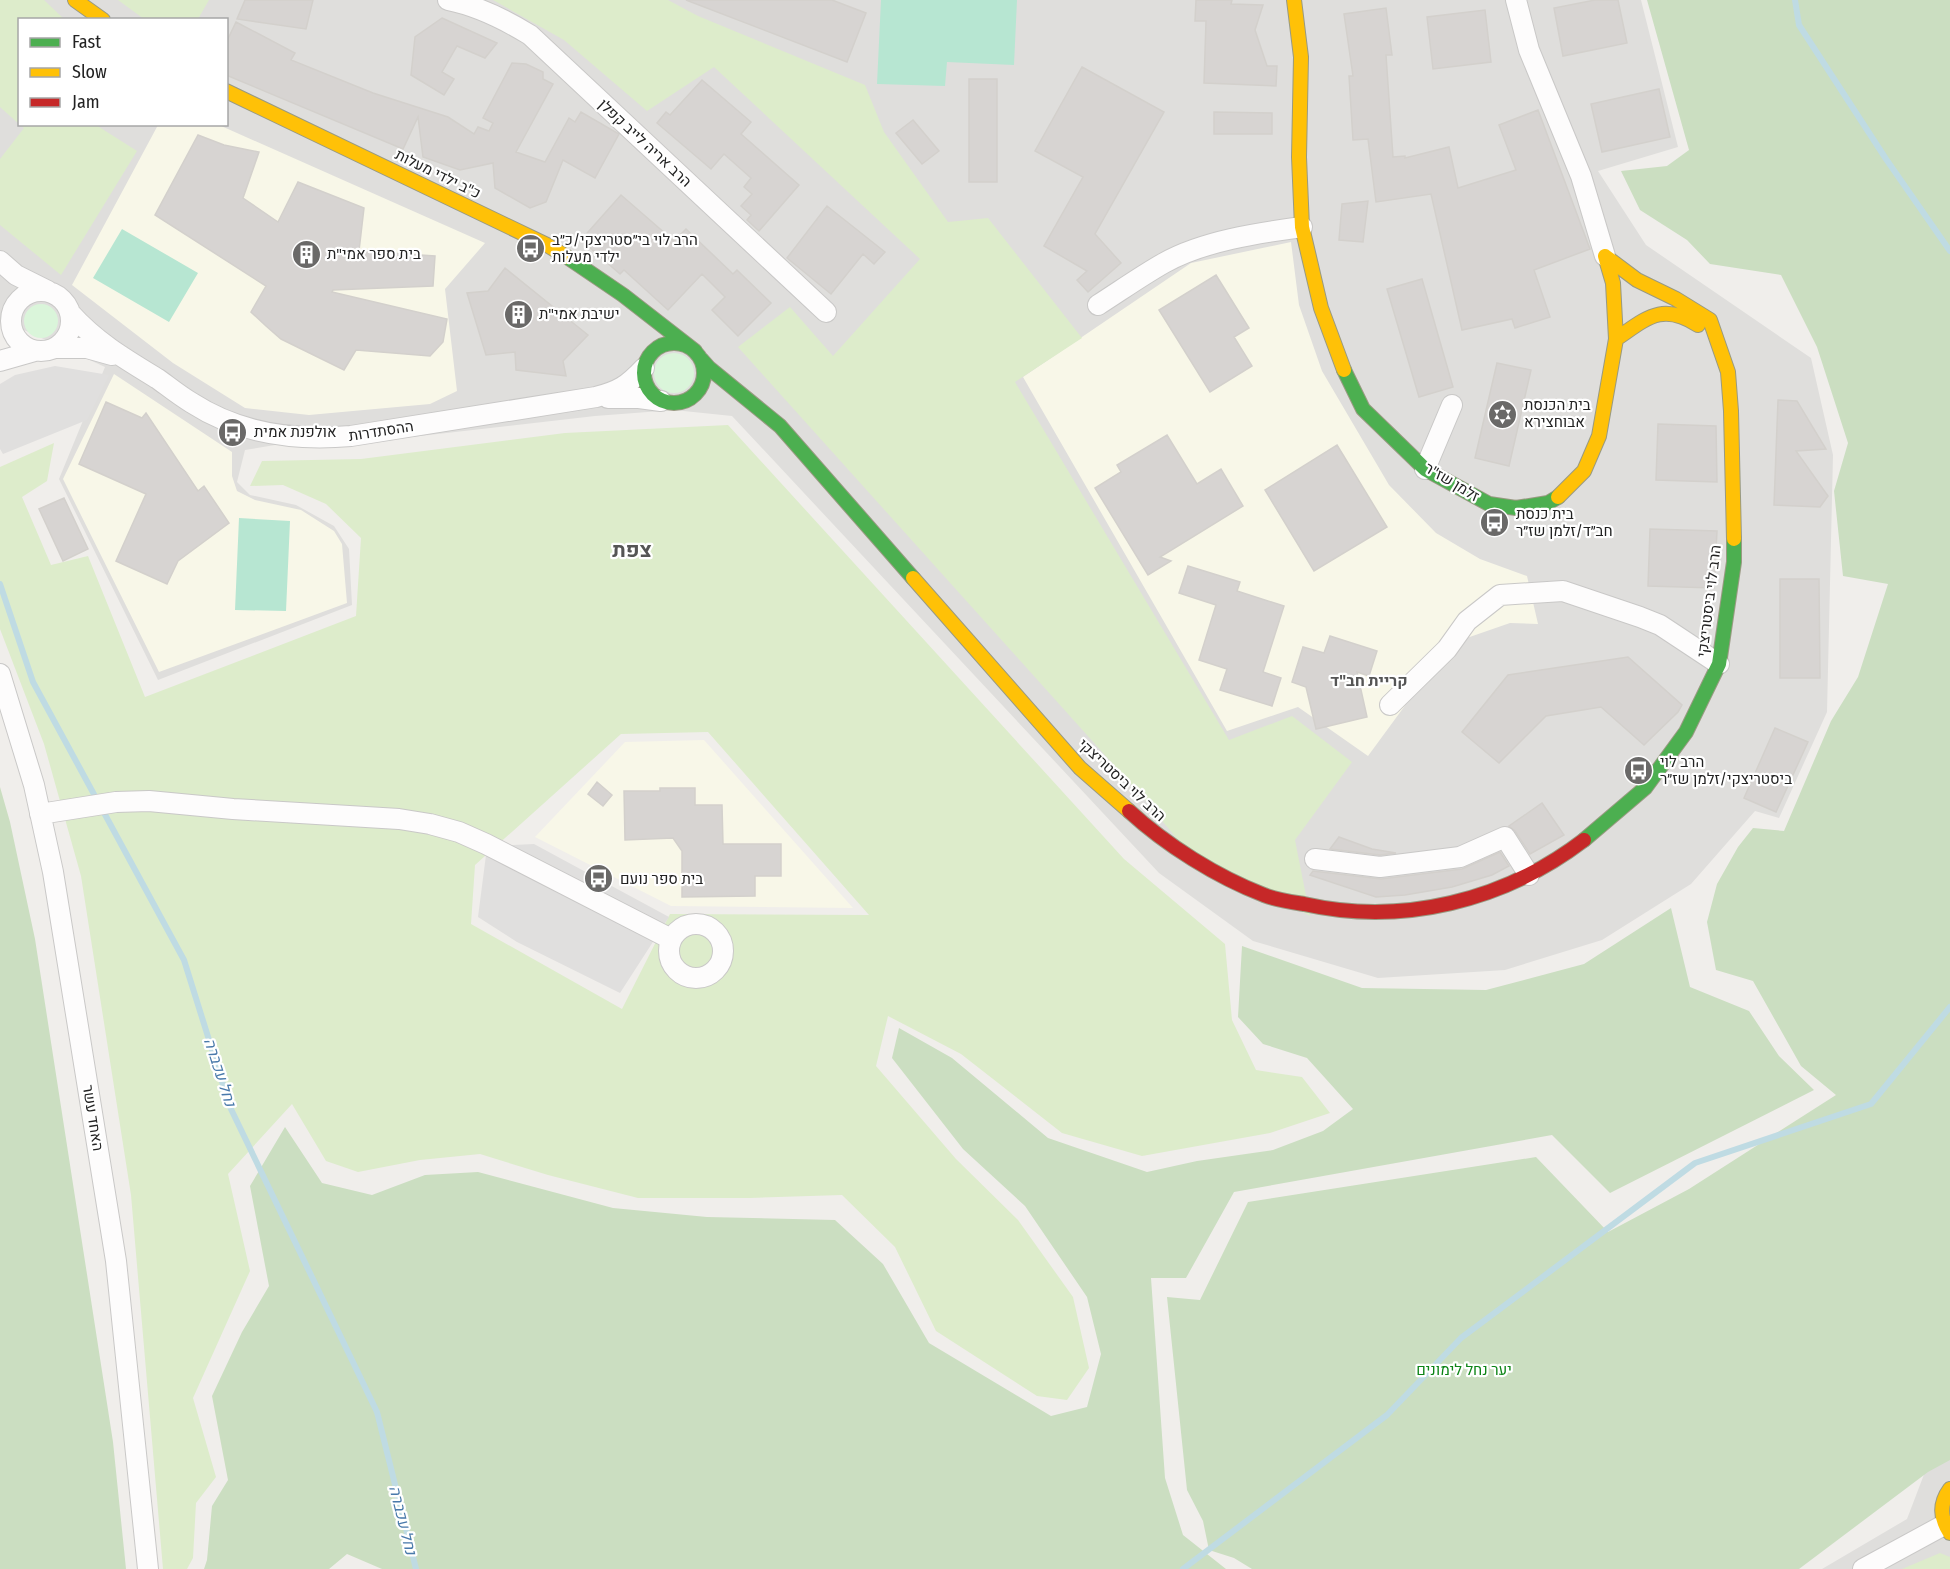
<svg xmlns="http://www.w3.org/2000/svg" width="1950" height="1569" font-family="'Fira Sans Condensed',Heebo,sans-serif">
<rect width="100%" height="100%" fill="#f0eeeb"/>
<path fill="#dfdedc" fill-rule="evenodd" d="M0,0H1641L1678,147L1598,171L1646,245L1811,358L1833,455L1827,712L1779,818L1755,811L1691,884L1602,940L1505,970L1378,978L1253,941L1159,873L732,416L674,410L595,416L350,444L299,441L245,450L237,482L250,495L296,505L334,526L349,549L352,605L158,680L59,479L105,367L0,319ZM20,20H226V124H20Z
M1950,1452V1569H1822L1907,1519L1928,1464Z"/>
<path fill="#f8f7e8" d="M158,125H219L485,243L445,289L457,391L430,404L309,415L245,408L173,363L72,285Z
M1291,242L1299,305L1322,371L1389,485L1436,533L1480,559L1527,576L1538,624L1510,623L1461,640L1437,662L1368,756L1298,707L1227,731L1023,377L1191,263Z
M114,374L232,452V476L237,491L255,500L301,510L334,531L342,544L347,603L159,672L63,479Z
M704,740L853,908L671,906L535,837L625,742Z"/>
<path fill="#ddeccb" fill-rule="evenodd" d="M0,0H44L64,19L20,20L19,124L0,107Z
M118,0H209L198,19H144Z
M493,0H668L698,16L865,85L884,132L948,222L988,218L1082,338L1015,382L1229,740L1292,716L1352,762L1295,840L1310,916L1183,846L1140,794L738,347L790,307L833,356L920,259L714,67L647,111L564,40Z
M20,125H96L137,151L61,275L0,225V159L24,128Z
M728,425L1124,859L1225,944L1232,1020L1256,1070L1302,1077L1330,1113L1270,1133L1142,1156L1062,1133L961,1054L888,1016L876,1066L956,1159L1018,1220L1073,1297L1089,1368L1067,1400L1037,1396L936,1331L895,1247L842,1195L750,1198H638L548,1175L480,1154L420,1160L358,1172L326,1161L292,1104L228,1174L250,1271L193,1398L216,1477L196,1503L193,1558L187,1569H163L131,1195L81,876L44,744L0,629V467L54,443L47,481L22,497L51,565L88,556L145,697L356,616L361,538L326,504L283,485L250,486L262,461L361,459L565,433ZM708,732L869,915L670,914L622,1009L471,924L475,865L621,734Z
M1940,1553L1950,1557V1569H1902Z"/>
<path fill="#cbdec1" d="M1647,0H1950V1460L1928,1472L1799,1569H1252L1234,1558L1209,1550L1203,1521L1187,1490L1167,1297L1200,1300L1248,1202L1536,1157L1608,1232L1689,1189L1836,1095L1801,1066L1753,981L1716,970L1707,922L1717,884L1738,847L1753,828L1784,831L1831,721L1858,677L1888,584L1843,576L1834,491L1848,443L1817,347L1781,275L1710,264L1687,240L1640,210L1621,171L1667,166L1689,150Z
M0,787L10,822L35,939L113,1442L126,1569H0Z
M1671,908L1690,987L1749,1011L1779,1056L1814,1090L1610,1193L1552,1135L1234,1192L1186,1278H1151L1165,1478L1183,1535L1226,1569H382L347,1554L329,1569H204L207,1560L212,1506L228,1480L212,1396L242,1332L269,1286L250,1186L285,1127L322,1183L372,1195L425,1175L478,1172L613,1208L707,1217L835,1220L883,1264L929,1343L1051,1416L1087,1407L1101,1354L1087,1297L1025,1206L963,1149L892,1058L899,1028L952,1058L1048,1138L1147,1172L1197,1161L1273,1150L1323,1131L1353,1109L1307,1058L1263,1044L1238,1017L1242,946L1362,988L1486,990L1584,964Z"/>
<path fill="#daf5da" d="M24 321a17 17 0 1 1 34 0a17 17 0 1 1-34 0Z
M654 373a20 20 0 1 1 40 0a20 20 0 1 1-40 0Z"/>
<path fill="#b7e6d2" d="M881,0H1017L1014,65L947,62L945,86L877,84Z
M122,229L198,273L169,322L93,278Z
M239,518L290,521L286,611L235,610Z"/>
<path fill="#e0dfde" d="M55,366L109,375L87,420L3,454L0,449V384L15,375Z
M534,844L669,917L620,993L517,942L478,917L486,855L513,845Z"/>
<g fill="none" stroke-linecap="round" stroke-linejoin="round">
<path stroke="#bfdbe3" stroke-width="6" d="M1795,0L1799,25L1886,159L1950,251
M0,584L33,682L184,960L230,1107L377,1412L416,1569
M1183,1569L1387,1415L1461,1338L1695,1163L1871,1104L1950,1007"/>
</g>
<path fill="#d7d4d2" stroke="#d3d0cc" stroke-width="1.5" d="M245,0H313L306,29L237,19Z
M686,0H832L866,13L847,62Z
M1196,0H1232L1231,4L1263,5L1255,30L1267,66H1277L1276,86L1204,83L1206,21H1195Z
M1595,0H1618L1627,43L1563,56L1554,8Z
M1386,8L1392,55H1386L1393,157L1405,156V158L1449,147L1458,188L1516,170L1499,125L1538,110L1590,249L1534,270L1550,317L1515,328L1512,319L1462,330L1431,194L1376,202L1368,139L1353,140L1349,76H1353L1344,14Z
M1485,10L1491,62L1433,69L1427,17Z
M442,18L497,43L485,58L457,46L442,72L454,79L444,95L411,75L415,37Z
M236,22L295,53L291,60L373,93L448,117L474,134L478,127L489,131L493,123L483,118L512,63L526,64L543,72V79L553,84L516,152L545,162L569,118L575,122L581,112L619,134L595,178L563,160L546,202L530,208L495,188L493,163L460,170L423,157L418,117L403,149L226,75V43Z
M1082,67L1164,112L1095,234L1121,263L1088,292L1077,280L1087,271L1044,246L1083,177L1035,151Z
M969,79H997V182H969Z
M702,80L751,122L741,134L799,185L759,231L747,220L751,215L741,206L752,194L744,187L751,178L724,154L711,169L657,123L666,112L670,115Z
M1659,89L1670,137L1602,152L1591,104Z
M1214,112L1272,113V134H1214Z
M913,120L939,151L922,164L896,133Z
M198,135L224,145L259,152L243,198L278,222L298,182L364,208L359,251L435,256L433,286L333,290L332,292L447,319L443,342L430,356L356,350L344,370L281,339L266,326L251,312L266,286L155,215Z
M621,195L674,241L686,229L733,274L737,270L771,303L738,336L712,310L725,297L702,274L668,310L624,270L620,274L581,240Z
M1368,201L1363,242L1339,240L1342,204Z
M827,206L885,252L874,264L863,254L831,294L787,258Z
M505,268L588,335L563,361L566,376L516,370L515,352L486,355L467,293L488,291Z
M1216,275L1249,328L1234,337L1252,366L1210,392L1159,310Z
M1422,279L1453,387L1419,397L1387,289Z
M1497,363L1531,370L1509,466L1475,458Z
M1778,400L1797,401L1826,449L1796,451L1828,496L1820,507L1774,505Z
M106,402L142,418L146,413L198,491L204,486L229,523L178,561L167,584L116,561L146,494L79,464Z
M1658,424L1716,426L1717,482L1656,480Z
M1167,435L1197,484L1221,469L1243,506L1160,557L1171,561L1148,575L1095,488L1121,472L1117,465Z
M1337,445L1387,527L1314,571L1265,490Z
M64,498L88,549L63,561L39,509Z
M1650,529L1717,531L1714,588L1648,586Z
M1188,566L1240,582L1237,591L1284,606L1263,672L1281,678L1272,706L1220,690L1227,669L1199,660L1216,605L1179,593Z
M1780,579H1819L1820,678H1780Z
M1330,636L1377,651L1369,676L1357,672L1367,717L1316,729L1306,687L1292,682L1303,647L1324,653Z
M1628,657L1682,705L1678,712L1644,745L1601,707L1546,716L1499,763L1462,732L1508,675Z
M1775,728L1808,742L1776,812L1744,798Z
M597,782L612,795L603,806L588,794Z
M660,788H695V805H722L723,844H781V876H755V896L682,897V851L673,838L625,840L624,791H660Z
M1542,803L1564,835L1530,854L1515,831L1509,826Z
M1339,837L1372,849L1396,853L1380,855L1330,849Z
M1500,852L1509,866L1492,875L1452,887L1405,895L1376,897L1310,875L1313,871L1381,879L1462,869Z"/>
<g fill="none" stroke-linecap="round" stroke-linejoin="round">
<defs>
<path id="street" d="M448,0C478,6 504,19 530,35L826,312
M1516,0L1529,50L1581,176L1605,256
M0,261L16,275L48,291
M11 321a30 30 0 1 1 60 0a30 30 0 1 1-60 0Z
M1098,305C1120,291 1141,276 1164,263C1203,241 1258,233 1302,227
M70,313C96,342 125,359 158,379C169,387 180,396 192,403C240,434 295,441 351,436L596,397C619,391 627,386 644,368
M55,348H87L112,355
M0,361L35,351
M608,398H639L661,401
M1425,469L1452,405
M0,674L34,785L53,872L116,1261L148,1569
M1390,705L1447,649L1467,621L1500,595L1563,591L1640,617L1660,625L1719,664
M40,814L116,802L149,801L233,809L399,819L430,824L459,832L486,844L671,939
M1315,859L1380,867L1460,857L1505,837L1529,875
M669 951a27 27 0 1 1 54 0a27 27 0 1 1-54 0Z
M1863,1569L1944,1525"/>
<path id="fast" d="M567,257L623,295L695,351
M644 373a30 30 0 1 1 60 0a30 30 0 1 1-60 0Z
M701,359L709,368L780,426L913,578
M1344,370L1363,409L1425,469L1489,504L1516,508L1548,503L1558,497
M1584,840L1645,788L1686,732L1719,664L1734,562V539"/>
<path id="slow" d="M75,0L103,20
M1294,0L1301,57L1299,157L1302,227L1321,308L1344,370
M226,91L547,245L567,257
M1605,256L1637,280L1676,299L1710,320L1728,372L1731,411L1734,539
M1616,339C1647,318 1662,302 1698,325
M1558,497L1584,471L1599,436L1616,339L1613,283L1605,256
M913,578L1080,768L1129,811
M1950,1489C1939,1504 1940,1518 1950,1533"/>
<path id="jam" d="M1129,811C1166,845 1217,877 1264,895C1276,900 1291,902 1304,904C1402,926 1504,901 1584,840"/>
</defs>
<use href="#street" stroke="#c9c8c7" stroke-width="22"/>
<use href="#fast" stroke="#999a82" stroke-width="16"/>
<use href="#slow" stroke="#999a82" stroke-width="16"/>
<use href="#jam" stroke="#999a82" stroke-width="16"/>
<use href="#street" stroke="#fdfcfc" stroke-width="20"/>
<use href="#fast" stroke="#4caf50" stroke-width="14"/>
<use href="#slow" stroke="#ffc107" stroke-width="14"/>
<use href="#jam" stroke="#c62828" stroke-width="14"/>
</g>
<defs>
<symbol id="bus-disc" viewBox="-11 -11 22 22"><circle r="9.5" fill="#6a6968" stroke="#fff"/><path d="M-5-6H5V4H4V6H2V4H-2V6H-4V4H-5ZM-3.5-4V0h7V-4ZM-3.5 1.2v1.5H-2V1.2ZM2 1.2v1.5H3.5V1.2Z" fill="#fff"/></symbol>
<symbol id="building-disc" viewBox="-11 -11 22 22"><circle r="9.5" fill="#6a6968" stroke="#fff"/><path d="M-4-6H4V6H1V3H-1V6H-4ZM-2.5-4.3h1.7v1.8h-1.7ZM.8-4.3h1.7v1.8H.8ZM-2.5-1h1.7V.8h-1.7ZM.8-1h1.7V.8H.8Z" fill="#fff"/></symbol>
<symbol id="synagogue-disc" viewBox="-11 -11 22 22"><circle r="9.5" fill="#6a6968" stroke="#fff"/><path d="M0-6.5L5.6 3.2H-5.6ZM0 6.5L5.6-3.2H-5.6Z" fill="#fff"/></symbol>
</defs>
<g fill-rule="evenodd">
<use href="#bus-disc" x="514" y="232" width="33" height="33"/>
<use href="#building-disc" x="290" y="238" width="33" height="33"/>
<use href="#building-disc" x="502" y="298" width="33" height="33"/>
<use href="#synagogue-disc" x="1486" y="398" width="33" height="33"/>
<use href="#bus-disc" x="216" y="416" width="33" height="33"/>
<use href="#bus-disc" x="1478" y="506" width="33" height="33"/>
<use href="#bus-disc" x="1622" y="754" width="33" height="33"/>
<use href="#bus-disc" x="582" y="862" width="33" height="33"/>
</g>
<g text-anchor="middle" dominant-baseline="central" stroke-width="4.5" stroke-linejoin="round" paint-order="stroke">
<g font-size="15" fill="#222" stroke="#fff">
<text transform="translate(645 143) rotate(43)">הרב אריה לייב קפלן</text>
<text transform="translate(438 174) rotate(26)">כ"ב ילדי מעלות</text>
<text transform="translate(381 431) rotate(-9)">ההסתדרות</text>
<text transform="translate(1452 482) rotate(31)">זלמן שז"ר</text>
<text transform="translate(1709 601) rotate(-83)">הרב לוי ביסטריצקי</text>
<text transform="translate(1122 780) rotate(43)">הרב לוי ביסטריצקי</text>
<text transform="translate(93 1118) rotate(81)">האחד עשר</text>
</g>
<g font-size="15" fill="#222" stroke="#fff" text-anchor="start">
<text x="552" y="240">הרב לוי בי״סטריצקי/כ״ב<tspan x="552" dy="17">ילדי מעלות</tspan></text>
<text x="327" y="254">בית ספר אמי"ת</text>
<text x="539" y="314">ישיבת אמי"ת</text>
<text x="1524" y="405">בית הכנסת<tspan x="1524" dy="17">אבוחצירא</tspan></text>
<text x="254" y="432">אולפנת אמית</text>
<text x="1516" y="514">בית כנסת<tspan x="1516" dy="17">חב״ד/זלמן שז״ר</tspan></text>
<text x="1660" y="762">הרב לוי<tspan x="1660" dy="17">ביסטריצקי/זלמן שז״ר</tspan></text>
<text x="620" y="879">בית ספר נועם</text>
</g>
<g font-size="15" fill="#0c8416" stroke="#fff">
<text x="1464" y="1370">יער נחל לימונים</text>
</g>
<g font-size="16" font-weight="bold" fill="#555" stroke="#fff">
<text x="1369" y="680">קריית חב"ד</text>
</g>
<g font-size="16" font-style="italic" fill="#4a7aab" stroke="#fff">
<text transform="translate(220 1072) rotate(72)">נחל עכברה</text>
<text transform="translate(403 1520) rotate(76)">נחל עכברה</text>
</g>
<g font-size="21" font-weight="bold" fill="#555" stroke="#fff">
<text x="632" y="550">צפת</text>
</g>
</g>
<rect x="18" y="18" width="210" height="108" fill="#ffffff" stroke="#a7a7a7" stroke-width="1.5"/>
<rect x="30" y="38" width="30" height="9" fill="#4caf50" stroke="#a7a7a7" stroke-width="1.5"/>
<text x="72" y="48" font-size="18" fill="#222222">Fast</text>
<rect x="30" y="68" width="30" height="9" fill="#ffc107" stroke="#a7a7a7" stroke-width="1.5"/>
<text x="72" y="78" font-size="18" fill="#222222">Slow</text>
<rect x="30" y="98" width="30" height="9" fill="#c62828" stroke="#a7a7a7" stroke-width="1.5"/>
<text x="72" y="108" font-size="18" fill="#222222">Jam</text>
</svg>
